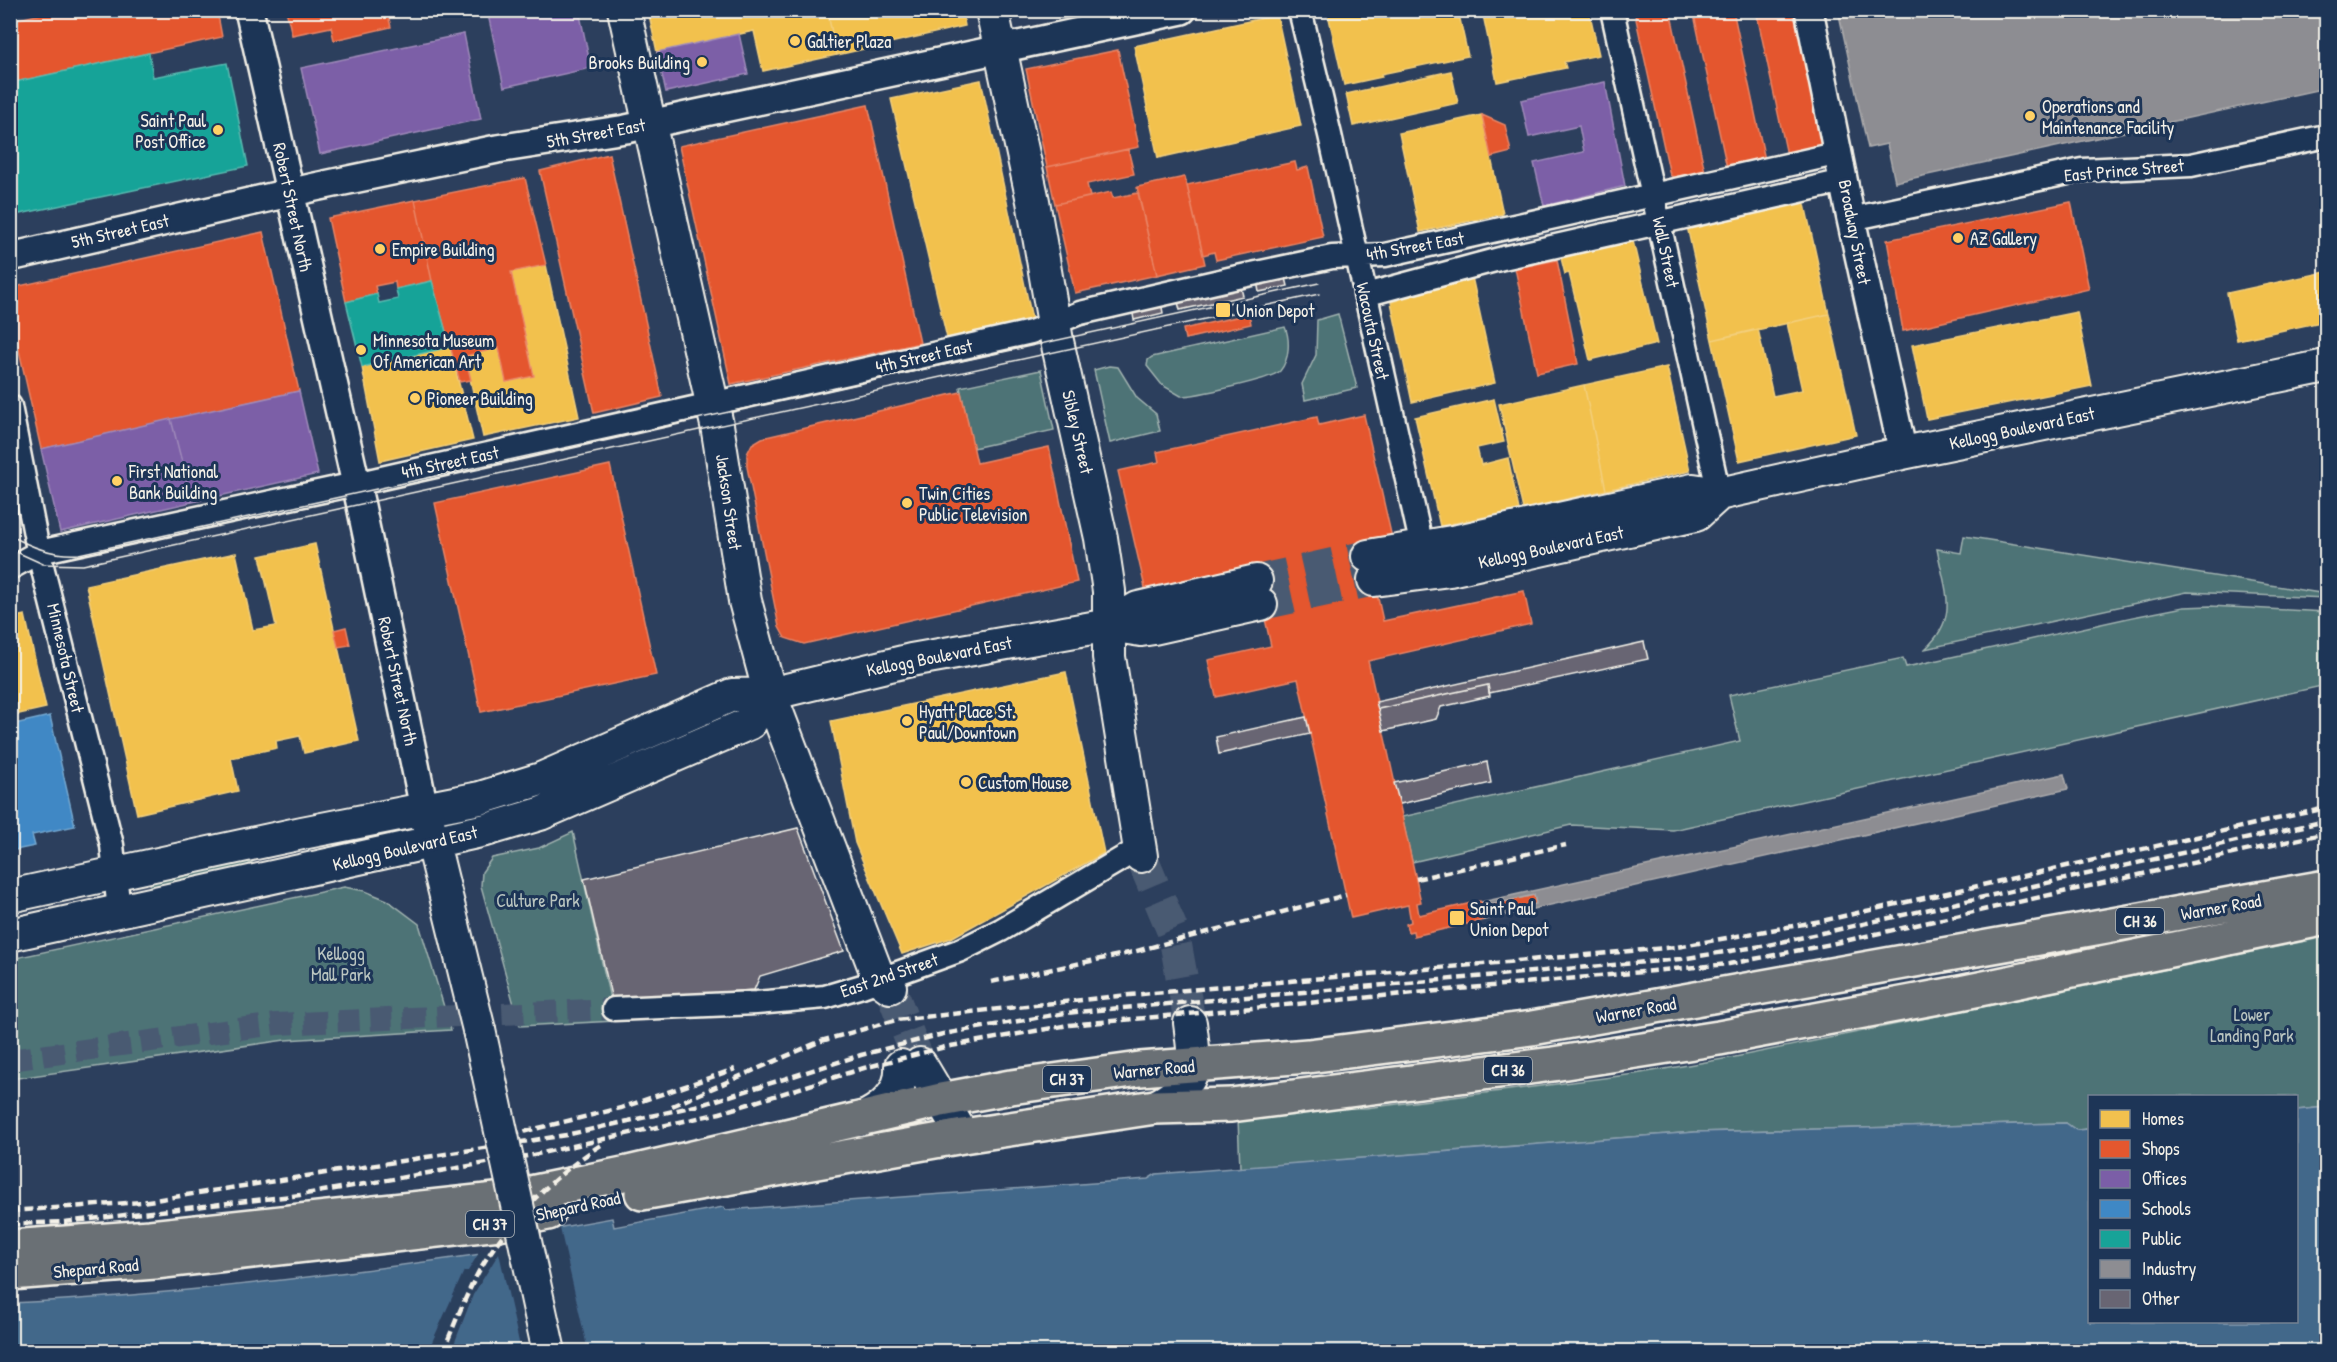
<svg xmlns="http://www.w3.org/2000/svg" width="2337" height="1362" font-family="'Patrick Hand',sans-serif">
<rect width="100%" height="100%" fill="#2c3f5d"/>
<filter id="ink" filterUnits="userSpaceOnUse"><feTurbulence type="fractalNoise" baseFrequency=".0167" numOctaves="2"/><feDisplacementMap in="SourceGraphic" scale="12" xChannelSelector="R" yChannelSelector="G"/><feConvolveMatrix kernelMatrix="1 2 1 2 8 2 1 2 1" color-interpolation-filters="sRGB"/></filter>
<g filter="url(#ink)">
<path fill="#4d7376" stroke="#a0b2af" stroke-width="1.5" d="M1338,314L1357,388L1305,400L1302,384L1316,355L1317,320Z
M1285,327C1290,339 1290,359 1280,371C1272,379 1195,396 1181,396L1162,385L1147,366L1148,360L1152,357Z
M1109,366L1118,367L1137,398L1156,414L1160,431L1110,443L1094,370Z
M1041,370L1054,430L973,448L960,387Z
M1964,536L2326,594V598L2187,592L1925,649C1960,617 1945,591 1937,549L1961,553Z
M2210,606L2326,612V685L1673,830L1571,825L1412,862L1402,817L1740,741L1729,695L1903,658L1906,667L2133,617L2184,607Z
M573,832L615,1021L520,1026L481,886L482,872L492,858L539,848Z
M253,855L254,861L232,875L152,893L149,879Z
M344,887L365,891L387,900L419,924L451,1030L285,1040L11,1079V959Z
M2326,937V1107L2297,1110L2296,1096H2090L2089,1129L2076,1130L2066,1123L1695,1132L1240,1168L1238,1118L1300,1107L1366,1108L1635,1074L1735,1057Z"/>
<path fill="#43678a" stroke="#8a9eb0" stroke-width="1.5" d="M2326,1107V1351L11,1352V1303C190,1294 370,1271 548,1244L545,1230L612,1218L614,1227L723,1207L726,1210L1148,1179L1156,1174L1695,1132L2066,1123L2076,1130L2089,1129L2090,1322H2296L2297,1110Z"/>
<path fill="#2c3f5d" d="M559,1224L588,1351H521L499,1253L473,1295L451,1352L428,1351L464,1271H468L480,1251L544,1242L542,1230Z"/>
<path fill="#f2c14e" stroke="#f3cf7c" stroke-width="1.5" d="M648,10H827L837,55L763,71L754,31L657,52Z
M827,10H962L965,26L837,55Z
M1331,10H1458L1468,56L1381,74L1382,77L1344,85L1328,14Z
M1482,10H1589L1599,55L1564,62L1566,68L1497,82Z
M1277,15L1301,126L1158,158L1134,46Z
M1451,71L1458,103L1353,126L1346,94Z
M981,80L1032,319L947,338L891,99Z
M1482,115L1503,214L1420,232L1399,133Z
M1804,200L1829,314L1712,340L1687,226Z
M1633,241L1657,344L1590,360L1569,273L1565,274L1561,258Z
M546,265L579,417L483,437L465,356L499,348L506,382L534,376L511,272Z
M2326,272V321L2237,340L2227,293Z
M1472,277L1495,383L1412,402L1391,302Z
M2077,312L2092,386L1927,419L1912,345Z
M1829,314L1856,435L1739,461L1712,340L1758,329L1773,396L1802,390L1787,323Z
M450,347L473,440L380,461L362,367Z
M1667,367L1690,471L1606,490L1584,385Z
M1584,385L1606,490L1523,509L1499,404Z
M1494,399L1504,442L1477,448L1481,465L1508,458L1519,510L1440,526L1415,417Z
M315,544L359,741L304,753L300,736L276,741L277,748L231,758L238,791L137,814L86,585L236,553L253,630L276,626L260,556Z
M25,615L46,708L10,716V618Z
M1066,672L1104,853L951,938L902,954L855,843L831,721Z"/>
<path fill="#e4572e" stroke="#e98566" stroke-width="1.5" d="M59,10H217L222,37L10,83V21Z
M286,10H407L388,15L391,27L334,40L331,27L292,35Z
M1634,10H1670L1705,172L1673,177L1670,175Z
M1693,10H1733L1765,160L1727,168Z
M1756,10H1793L1824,144L1820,148L1787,155Z
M1118,50L1139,147L1047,167L1026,69Z
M868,105L920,343L731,384L679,146Z
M1482,115L1505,125L1511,152L1491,157Z
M1128,149L1134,174L1087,184L1090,197L1055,204L1047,167Z
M609,154L662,397L594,413L540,171Z
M1295,162L1297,170L1308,167L1323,237L1216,260L1214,252L1203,255L1187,185Z
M1185,177L1205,264L1157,275L1137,187Z
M525,178L546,265L511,272L534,376L506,382L499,348L465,356L471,380L460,382L432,281L415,200Z
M1111,192L1113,198L1138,193L1157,275L1075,293L1055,204Z
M415,200L432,281L396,289L395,282L375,286L377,294L346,302L328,218Z
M2071,202L2089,289L1903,331L1887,240Z
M263,232L299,391L41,449L10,310V288Z
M1557,260L1578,364L1537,373L1515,268Z
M1249,314L1251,324L1185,339L1183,329Z
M961,392L977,463L1049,447L1077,582L804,644L785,638L779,627L747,467V454L752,444L762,438Z
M1364,415L1392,538L1366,544L1383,621L1524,591L1531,624L1368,661L1421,902L1417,903L1419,915L1480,901L1486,906L1534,895L1536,904L1488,914L1484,920L1414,936L1413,931L1408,932L1406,924L1411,922L1408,905L1351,918L1298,679L1216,697L1208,660L1271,646L1254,569L1146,592L1118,471L1159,462L1157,452L1317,417L1319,425Z
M610,465L656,675L481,712L435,503Z
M346,627L350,645L338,647L334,630Z"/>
<path fill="#7b5ea7" stroke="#9f8aba" stroke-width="1.5" d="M487,10H579L591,68L504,87Z
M464,34L481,119L320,154L301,68Z
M739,34L748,74L666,92L657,52Z
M1605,82L1625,186L1544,206L1534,163L1584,152L1579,126L1529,137L1521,100Z
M299,391L318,474L192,502L171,419Z
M171,419L192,502L60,532L41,449Z"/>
<path fill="#3f88c5" stroke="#75a8d0" stroke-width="1.5" d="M50,716L75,826L32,835L35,846L10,851V725Z"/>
<path fill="#17a398" stroke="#59bab0" stroke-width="1.5" d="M149,53L153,77L227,63L248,166L10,216V83Z
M432,281L450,347L362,367L346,302L377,294L379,303L398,299L396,289Z"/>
<path fill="#8d8d92" stroke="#acabac" stroke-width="1.5" d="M1838,10H2326V88L1895,182L1887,144L1868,148Z
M2064,774L2068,789L1484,920L1488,914L1536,904L1534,895L1486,906L1482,902Z"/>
<path fill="#686573" stroke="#f4f1e8" stroke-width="1.5" d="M1285,274L1288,286L1259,292L1257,281Z
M1240,284L1243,296L1180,310L1177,298Z
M1161,302L1163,313L1134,320L1132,308Z
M1644,642L1648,659L1489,693L1488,685L1378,709L1376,702Z
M1488,685L1490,696L1441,707L1436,719L1383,731L1378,709Z
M1306,717L1310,734L1219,754L1216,737Z
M1487,762L1491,783L1400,804L1394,783Z
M798,828L844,951L760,976L754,990L612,1000L584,879Z"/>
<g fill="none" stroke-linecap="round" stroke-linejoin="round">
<path stroke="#4a5a72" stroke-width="22" stroke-dasharray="22 11" stroke-linecap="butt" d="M10,1060L276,1024L614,1009"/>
<path stroke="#4a5a72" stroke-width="32" stroke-dasharray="32 16" stroke-linecap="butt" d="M1256,581L1368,556
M1261,604L1374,580
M1141,856L1174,934L1190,1023
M890,987L920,1064"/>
<defs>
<path id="minor" d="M1300,10L1330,135L1422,547L1430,559
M1612,10L1719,494
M1851,219L2082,170L2191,165L2326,136
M1365,295L1503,258L1844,181
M10,406L38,550L112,845L119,911
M10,568L39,552L355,484L1031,332L1080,313L1233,278L1332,257L1385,255L1840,153
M614,1009L756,1003L825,997L862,986L961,950L1001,930L1138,849"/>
<path id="tertiary" d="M249,10L361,506L424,808
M1809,10L1851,219L1903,453
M10,257L315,187L497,149L626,129L1182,10"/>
<path id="secondary" d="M624,10L717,425L745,601L770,694L879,979L890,987
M992,10L1033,201L1057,341L1101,538L1109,591V657L1141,856
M1368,556L1458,541L1693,490L1719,494L1903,453L2326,366
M1374,580L1450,570L1696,515L1719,494
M1109,625L1138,608L1256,581
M428,823L479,1030
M10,896L302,833L480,798L541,779L732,695L770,694L911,660L1109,625L1141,630L1154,628L1261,604
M10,935L486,830L540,814L750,723L770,694
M920,1064L963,1136
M1155,1107C1199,1084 1196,1068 1190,1023
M859,1120C882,1110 903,1093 901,1066"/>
<path id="trunk" d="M642,1193L963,1136L1155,1107L1231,1105L1553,1064L1719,1038L1960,993L2326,918
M10,1247L150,1237L496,1200L628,1173L941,1100L1011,1087L1140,1069L1308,1056L1532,1028L2326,887
M10,1273L155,1262L499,1223L548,1213"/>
</defs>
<use href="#minor" stroke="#f4f1e8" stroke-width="27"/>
<use href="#tertiary" stroke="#f4f1e8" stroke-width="32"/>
<use href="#secondary" stroke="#f4f1e8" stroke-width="36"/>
<use href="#trunk" stroke="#f4f1e8" stroke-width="38"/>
<use href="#minor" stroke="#1d3557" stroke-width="22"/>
<use href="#tertiary" stroke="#1d3557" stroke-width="27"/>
<use href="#secondary" stroke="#1d3557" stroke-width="32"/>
<use href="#trunk" stroke="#6b6f75" stroke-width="33"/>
<path stroke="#f4f1e8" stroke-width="1.5" d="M10,535C32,548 54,556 79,554L1319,283
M10,549L43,564L83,565L1319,294"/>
<path stroke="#f4f1e8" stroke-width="4.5" stroke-dasharray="9 4.5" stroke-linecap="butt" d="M1416,879L1566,845
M991,982L1129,953L1346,895
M672,1106L821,1041L896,1020L1119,996L1677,947L1826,920L2326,808
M485,1141L621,1108L735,1069
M10,1211L142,1202L566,1135L704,1104L861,1055L943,1034L1065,1013L1681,959L1768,945L2326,821
M10,1224L64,1222L300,1195L533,1155L720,1113L864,1068L945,1047L1069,1025L1729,964L1831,944L2326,833
M443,1352C454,1325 465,1297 479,1271C508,1220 555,1174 604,1143"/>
<defs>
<path id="secondary-bridge" d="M479,1030L549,1352"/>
</defs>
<use href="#secondary-bridge" stroke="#f4f1e8" stroke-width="36" stroke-linecap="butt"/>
<use href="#secondary-bridge" stroke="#1d3557" stroke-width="32"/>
</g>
</g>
<g fill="#ffd166" stroke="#1d3557" stroke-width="2">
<circle cx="795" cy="41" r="6"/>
<circle cx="702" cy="62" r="6"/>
<circle cx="2030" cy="116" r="6"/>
<circle cx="218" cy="130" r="6"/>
<circle cx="1958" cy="238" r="6"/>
<circle cx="380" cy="249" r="6"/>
<rect x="1215" y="302" width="16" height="16" rx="3"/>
<circle cx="361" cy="350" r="6"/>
<circle cx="415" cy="398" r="6"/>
<circle cx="117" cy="481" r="6"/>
<circle cx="907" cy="503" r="6"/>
<circle cx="907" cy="721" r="6"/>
<circle cx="966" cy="782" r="6"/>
<rect x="1449" y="910" width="16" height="16" rx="3"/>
</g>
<g text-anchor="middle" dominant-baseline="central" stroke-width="6" stroke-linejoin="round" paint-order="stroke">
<g fill="#1d3557" stroke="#b4b9bc" stroke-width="1.5">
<rect x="2116" y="908" width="48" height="26" rx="4.5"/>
<rect x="1484" y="1057" width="48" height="26" rx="4.5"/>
<rect x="1043" y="1066" width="48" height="26" rx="4.5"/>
<rect x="466" y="1211" width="48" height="26" rx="4.5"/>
</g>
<g font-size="16" font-weight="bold" fill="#f4f1e8">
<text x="2140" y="921">CH 36</text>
<text x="1508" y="1070">CH 36</text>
<text x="1067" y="1079">CH 37</text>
<text x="490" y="1224">CH 37</text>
</g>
<g font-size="18" fill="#f4f1e8" stroke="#1d3557" text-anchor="start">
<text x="807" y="41">Galtier Plaza</text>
<text x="690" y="62" text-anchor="end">Brooks Building</text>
<text x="2042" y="106">Operations and<tspan x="2042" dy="21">Maintenance Facility</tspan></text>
<text x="206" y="120" text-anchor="end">Saint Paul<tspan x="206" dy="21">Post Office</tspan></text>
<text x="1970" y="238">AZ Gallery</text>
<text x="392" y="249">Empire Building</text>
<text x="1236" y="310">Union Depot</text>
<text x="373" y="340">Minnesota Museum<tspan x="373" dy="21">Of American Art</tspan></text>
<text x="427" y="398">Pioneer Building</text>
<text x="129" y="471">First National<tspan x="129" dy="21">Bank Building</tspan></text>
<text x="919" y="493">Twin Cities<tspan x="919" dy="21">Public Television</tspan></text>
<text x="919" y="711">Hyatt Place St.<tspan x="919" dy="21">Paul/Downtown</tspan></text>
<text x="978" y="782">Custom House</text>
<text x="1470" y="908">Saint Paul<tspan x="1470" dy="21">Union Depot</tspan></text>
</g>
<g font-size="18" fill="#f4f1e8" stroke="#1d3557">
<text transform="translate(596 133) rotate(-10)">5th Street East</text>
<text transform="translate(2124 170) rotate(-5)">East Prince Street</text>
<text transform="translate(293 207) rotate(78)">Robert Street North</text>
<text transform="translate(120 231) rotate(-13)">5th Street East</text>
<text transform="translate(1855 232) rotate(79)">Broadway Street</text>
<text transform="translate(1415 246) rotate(-10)">4th Street East</text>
<text transform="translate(1666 252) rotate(78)">Wall Street</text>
<text transform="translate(1373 331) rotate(78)">Wacouta Street</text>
<text transform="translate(924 356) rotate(-13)">4th Street East</text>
<text transform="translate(2022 428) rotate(-12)">Kellogg Boulevard East</text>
<text transform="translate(1078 432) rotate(77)">Sibley Street</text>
<text transform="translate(450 462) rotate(-12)">4th Street East</text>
<text transform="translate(729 502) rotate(82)">Jackson Street</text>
<text transform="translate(1551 547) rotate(-12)">Kellogg Boulevard East</text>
<text transform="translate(939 656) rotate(-11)">Kellogg Boulevard East</text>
<text transform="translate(66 658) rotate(77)">Minnesota Street</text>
<text transform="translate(398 681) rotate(78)">Robert Street North</text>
<text transform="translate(405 848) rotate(-13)">Kellogg Boulevard East</text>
<text transform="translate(2221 907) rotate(-10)">Warner Road</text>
<text transform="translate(889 975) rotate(-19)">East 2nd Street</text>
<text transform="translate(1636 1010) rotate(-10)">Warner Road</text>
<text transform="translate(1154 1069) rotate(-5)">Warner Road</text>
<text transform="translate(578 1206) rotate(-12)">Shepard Road</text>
<text transform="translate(96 1268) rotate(-5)">Shepard Road</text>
</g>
<g font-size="18" fill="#bac5c0" stroke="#1d3557">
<text x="538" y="900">Culture Park</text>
<text x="341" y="953">Kellogg<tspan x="341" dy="21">Mall Park</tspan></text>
<text x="2252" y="1014">Lower<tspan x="2252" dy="21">Landing Park</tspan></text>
</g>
</g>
<rect width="2337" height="1362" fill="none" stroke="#1d3557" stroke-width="36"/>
<rect x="18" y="18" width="2301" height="1326" fill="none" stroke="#f4f1e8" stroke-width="2" filter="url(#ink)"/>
<rect x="2088" y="1095" width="210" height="228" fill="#1d3557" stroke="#738091" stroke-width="1.5"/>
<rect x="2100" y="1110" width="30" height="18" fill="#f2c14e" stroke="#738091" stroke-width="1.5"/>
<text x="2142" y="1125" font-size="18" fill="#f4f1e8">Homes</text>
<rect x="2100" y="1140" width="30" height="18" fill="#e4572e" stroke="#738091" stroke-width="1.5"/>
<text x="2142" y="1155" font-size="18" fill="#f4f1e8">Shops</text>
<rect x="2100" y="1170" width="30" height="18" fill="#7b5ea7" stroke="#738091" stroke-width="1.5"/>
<text x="2142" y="1185" font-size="18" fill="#f4f1e8">Offices</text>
<rect x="2100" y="1200" width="30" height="18" fill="#3f88c5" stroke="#738091" stroke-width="1.5"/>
<text x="2142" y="1215" font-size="18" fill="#f4f1e8">Schools</text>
<rect x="2100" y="1230" width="30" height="18" fill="#17a398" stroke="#738091" stroke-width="1.5"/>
<text x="2142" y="1245" font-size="18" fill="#f4f1e8">Public</text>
<rect x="2100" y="1260" width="30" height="18" fill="#8d8d92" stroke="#738091" stroke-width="1.5"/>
<text x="2142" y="1275" font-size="18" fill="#f4f1e8">Industry</text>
<rect x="2100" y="1290" width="30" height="18" fill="#686573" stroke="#738091" stroke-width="1.5"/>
<text x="2142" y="1305" font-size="18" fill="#f4f1e8">Other</text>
</svg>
